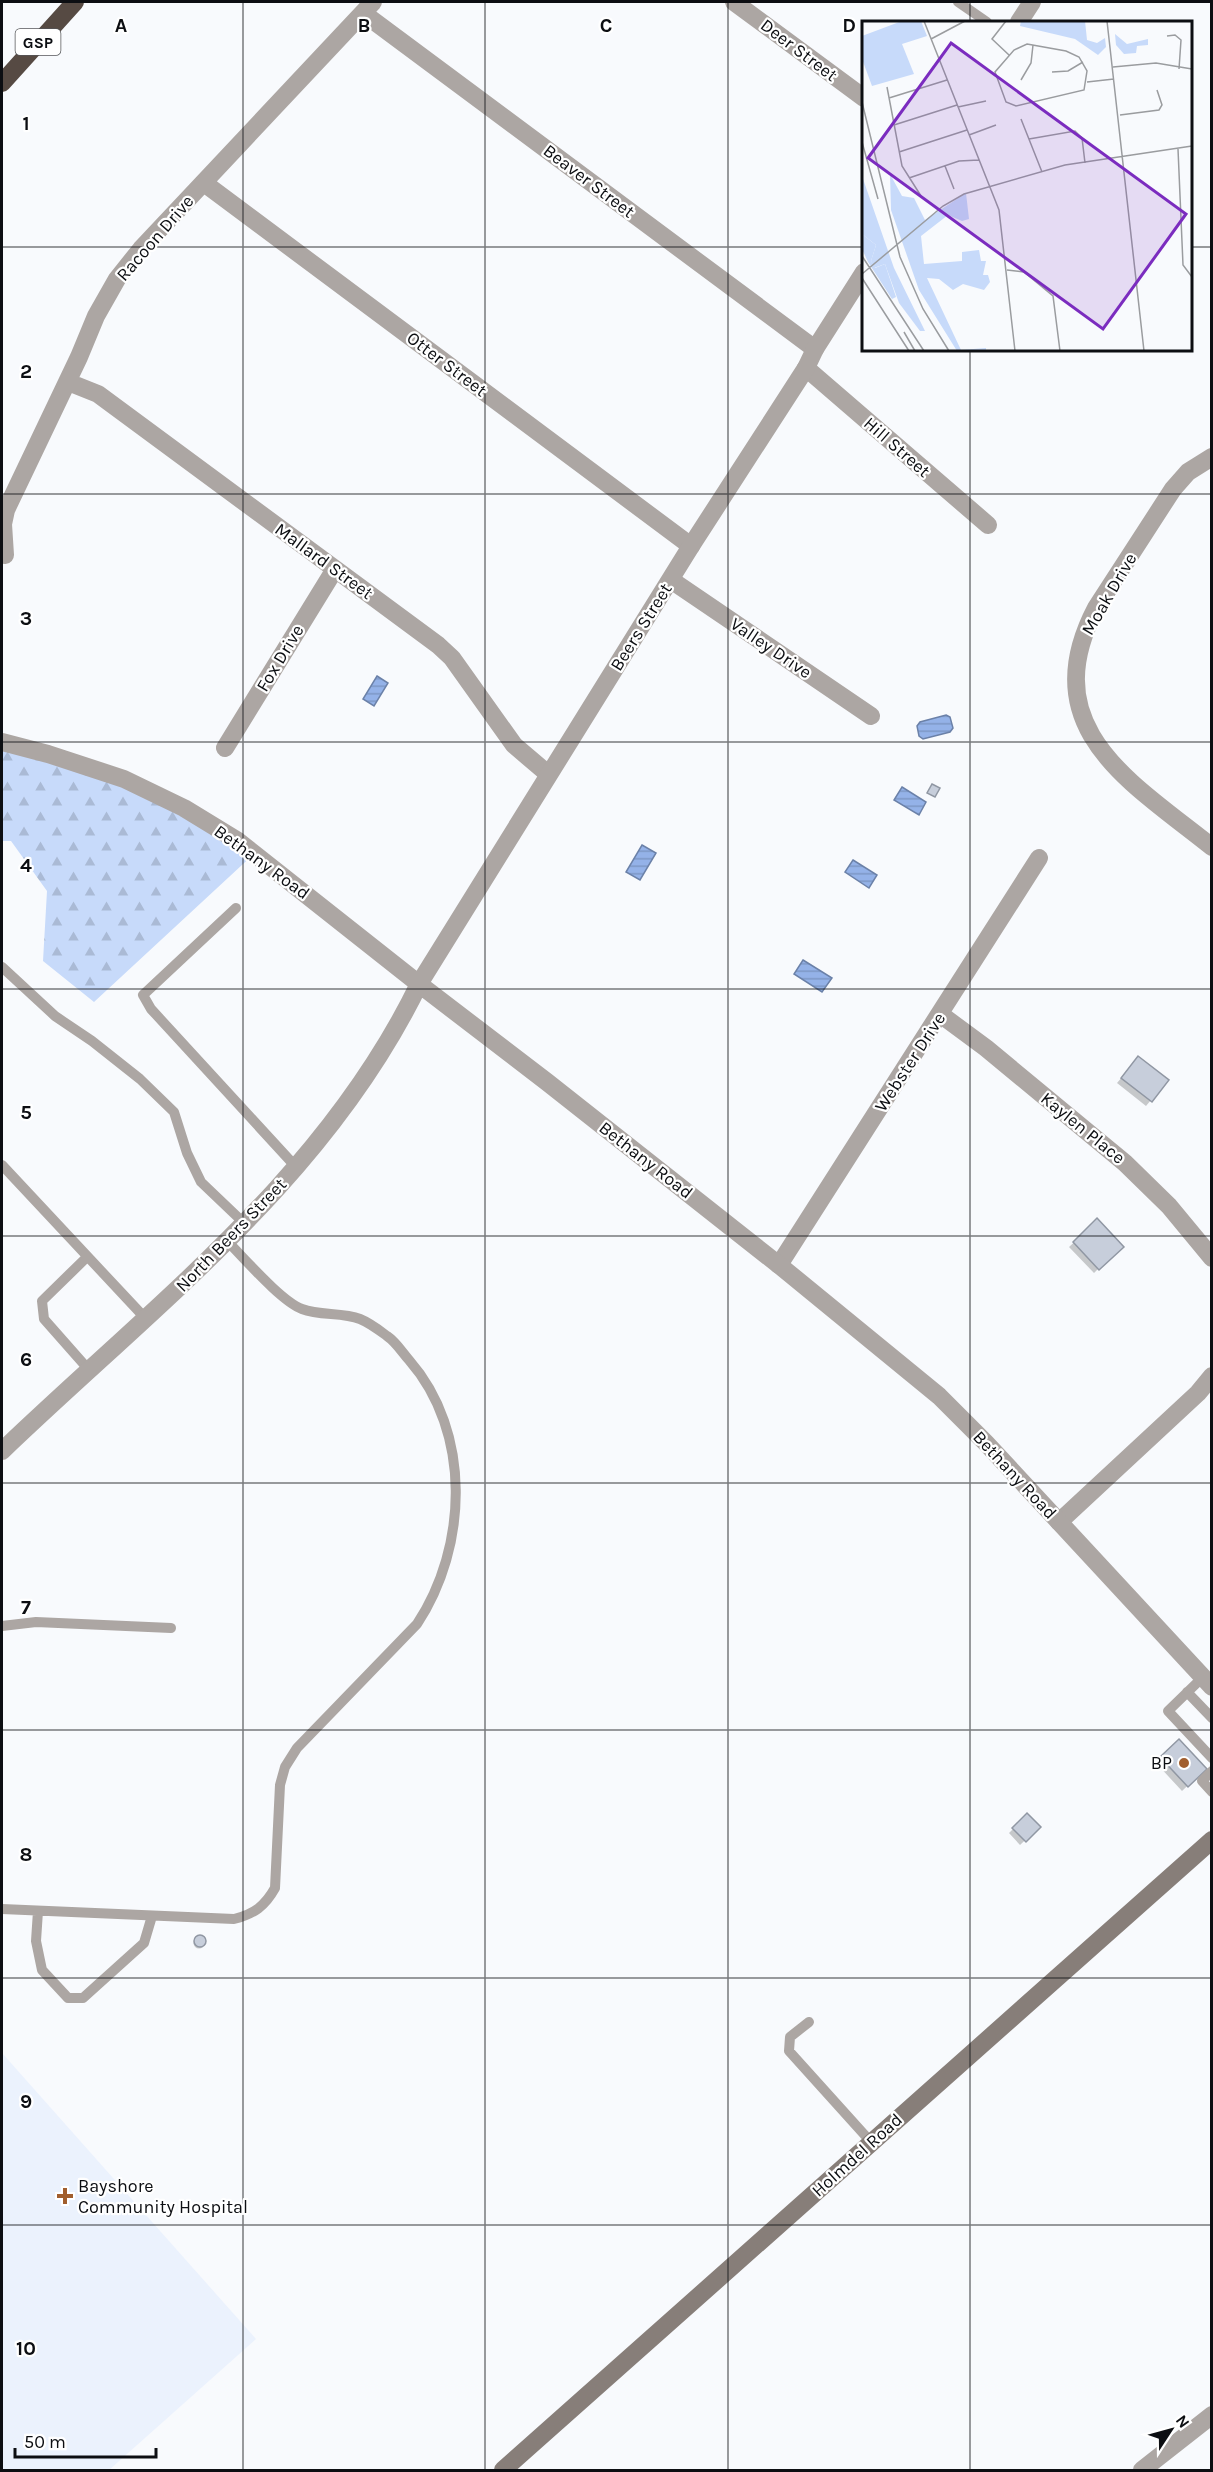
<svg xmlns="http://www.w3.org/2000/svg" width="1213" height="2472" font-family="Karla,sans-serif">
<defs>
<pattern id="forest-firs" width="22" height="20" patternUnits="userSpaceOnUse" patternTransform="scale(1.5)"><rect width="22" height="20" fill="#c7dafa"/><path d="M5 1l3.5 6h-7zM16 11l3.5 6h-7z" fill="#aabad5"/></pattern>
<pattern id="water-rules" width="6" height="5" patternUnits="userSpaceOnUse" patternTransform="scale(1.5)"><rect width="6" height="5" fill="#94b2e8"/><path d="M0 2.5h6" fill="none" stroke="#7e98c6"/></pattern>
</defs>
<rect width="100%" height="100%" fill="#f8fafd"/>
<path fill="#ebf2fd" d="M2,2053L256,2339L109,2470H2Z"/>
<path fill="url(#forest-firs)" d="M2,740L107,767L256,852L94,1002L43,961L47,891L11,841H2Z"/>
<path fill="url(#water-rules)" stroke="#6b81a8" stroke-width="1.5" d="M377,676L388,683L374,706L363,699Z
M946,715L950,717L953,728L950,732L923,739L919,736L917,726L920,722Z
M902,787L926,802L919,815L894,800Z
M642,845L656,853L640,880L626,872Z
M853,860L877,875L869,888L845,872Z
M803,960L832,978L822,992L794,974Z"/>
<path fill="#0003" d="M1134,1063L1167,1081L1146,1106L1117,1083Z
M1097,1221L1121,1246L1094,1273L1069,1247Z
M1179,1741L1205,1769L1182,1791L1156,1763Z
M1027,1815L1039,1827L1020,1845L1009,1833Z
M193.5 1943a5.5 5.5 0 1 1 11 0a5.5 5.5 0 1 1-11 0Z"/>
<path fill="#c7cedb" stroke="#9097a3" stroke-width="1.5" d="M932,784L940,788L935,797L927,793Z
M1138,1056L1169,1080L1152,1102L1121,1078Z
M1097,1218L1124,1247L1099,1270L1073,1242Z
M1179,1739L1207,1769L1188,1787L1160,1757Z
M1027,1813L1041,1827L1026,1842L1012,1828Z
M194 1941a6 6 0 1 1 12 0a6 6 0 1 1-12 0Z"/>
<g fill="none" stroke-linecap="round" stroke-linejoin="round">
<path stroke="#aca6a3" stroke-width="10" d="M958,2L987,22
M236,908L143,995L151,1009L296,1167
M2,967L55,1016L92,1041L140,1079L174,1112L187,1153L201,1182L245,1224
M2,1165L146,1319
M87,1257L42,1301L44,1319L89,1370
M2,1626L36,1622L171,1628
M1203,1677L1168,1711L1212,1758
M1187,1692L1212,1718
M1212,1771L1202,1781L1212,1792
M2,1909L234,1919C254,1914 265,1906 275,1888L280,1785L285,1767L297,1748L417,1624C468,1547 472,1432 409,1360C402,1352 396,1342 387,1336C379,1330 370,1323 360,1319C342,1312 320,1316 302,1309C281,1301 245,1259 228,1242
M38,1911L36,1941L42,1970L68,1998H83L144,1943L152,1916
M809,2022L790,2037L789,2051L871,2142"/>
<path stroke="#aca6a3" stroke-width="18" d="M734,2L864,98
M363,13L815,349
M204,183L691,546
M806,368L988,525
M68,382L98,394L438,645L452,658L514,745L548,774
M1212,457L1188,472L1173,489L1096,608C1033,728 1131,782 1212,847
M5,555L3,524L6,510L79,357L96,316L117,279L141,249L373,2
M671,580L871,716
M225,748L335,569
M940,1014L986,1048L1125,1163L1169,1206L1212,1258
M779,1265L1039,858
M1059,1522L1198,1393L1212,1376
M1142,2470L1212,2415"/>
<path stroke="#aca6a3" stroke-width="18" d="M1019,22L1032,2
M2,742L48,754L124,779L184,808L238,841L419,984L547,1082L779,1265L939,1396L986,1443L1212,1687
M2,1451C153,1306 325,1178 419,984L691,546L806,368L815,349L864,272"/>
<path stroke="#877e79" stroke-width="18" d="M503,2470L1212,1840"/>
<path stroke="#564a43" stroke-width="18" d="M2,83L75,2"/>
</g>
<path fill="none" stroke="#0c0e12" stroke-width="1.5" stroke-opacity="0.55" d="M243,2V2470M485,2V2470M728,2V2470M970,2V22M2,247H864M1190,247H1212M970,350V2470M2,494H1212M2,742H1212M2,989H1212M2,1236H1212M2,1483H1212M2,1730H1212M2,1978H1212M2,2225H1212"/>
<g fill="#a15e2d" stroke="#fff" stroke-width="2">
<circle cx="1184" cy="1763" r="6"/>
<path d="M62 2187h6v6h6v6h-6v6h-6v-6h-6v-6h6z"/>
</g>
<g text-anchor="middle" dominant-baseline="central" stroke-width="4.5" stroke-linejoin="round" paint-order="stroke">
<rect fill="#fff" stroke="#555659" stroke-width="1.5" x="15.5" y="29" width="45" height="26" rx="4.5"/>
<g font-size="16" font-weight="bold" fill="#0c0e12">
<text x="38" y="42">GSP</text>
</g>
<g font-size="18" fill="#0c0e12" stroke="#fff">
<text transform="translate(799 50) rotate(37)">Deer Street</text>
<text transform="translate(589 181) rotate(37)">Beaver Street</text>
<text transform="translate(155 238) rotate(-49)">Racoon Drive</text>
<text transform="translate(447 364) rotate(37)">Otter Street</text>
<text transform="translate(897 447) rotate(41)">Hill Street</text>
<text transform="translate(324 561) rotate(36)">Mallard Street</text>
<text transform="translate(1109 594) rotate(-60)">Moak Drive</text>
<text transform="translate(641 627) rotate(-58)">Beers Street</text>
<text transform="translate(771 648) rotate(34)">Valley Drive</text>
<text transform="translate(280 658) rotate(-59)">Fox Drive</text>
<text transform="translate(262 862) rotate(36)">Bethany Road</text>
<text transform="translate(910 1062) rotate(-57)">Webster Drive</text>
<text transform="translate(1083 1128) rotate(39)">Kaylen Place</text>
<text transform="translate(646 1160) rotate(38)">Bethany Road</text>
<text transform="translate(231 1235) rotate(-46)">North Beers Street</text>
<text transform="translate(1015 1475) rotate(47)">Bethany Road</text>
<text transform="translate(857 2155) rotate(-42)">Holmdel Road</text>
</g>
<g font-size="18" fill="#0c0e12" stroke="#fff" text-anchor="end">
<text x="1172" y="1763">BP</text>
<text x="78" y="2186" text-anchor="start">Bayshore<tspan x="78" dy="21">Community Hospital</tspan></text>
</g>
</g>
<g transform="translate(862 21)">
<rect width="330" height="330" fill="#f8fafd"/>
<path d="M40,0H59L65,15L40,23L52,53L10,65L0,38V15ZM0,213L14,224L9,240L13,247L23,243L34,276L30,278L6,241L0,228Z" fill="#c7dafa"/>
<path d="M159,0H223L225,19L235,22L243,17L244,26L236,34L213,18L158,5ZM253,13L265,23L286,18V24L275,25L274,32L262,33L254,24ZM28,153L40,175L52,177L63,199L104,172L107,198L100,200L86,194L59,215L62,243L100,240V231L117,229L119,240H124L121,254H126L128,261L122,269L101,263L91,269L77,258L65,257L99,329L124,327V330H95L57,269L29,189ZM0,155L32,247L63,310H58L37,282L23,243L12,247L9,240L14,224L0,213Z" fill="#c7dafa"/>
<path fill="none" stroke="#9a9c9f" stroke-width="1.5" d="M62,0L137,189L153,330M144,0L130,18L147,34M245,0L282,330M305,15L313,14L319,19L317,48M69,18L103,0M165,23L204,30L217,36L225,50L222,69L154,85L144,81L133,51L152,29ZM251,46L294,42L330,48M190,51L206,50L221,41M159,59L169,42L171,24M225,61L252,58M25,66L40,145L59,175M27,77L85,59M0,81L38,236L61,288L87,330M96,86L124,80M258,94L297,89L300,84L295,69M159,98L180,151M32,104L95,84M107,114L134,104M167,118L213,110L220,117L223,142M0,121L16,178M316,128L321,244L330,256M37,131L105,109M83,145L92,168M47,157L97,140L117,139M0,235L62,330M145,249L162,251L191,275L198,330M0,253L81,185L102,173L203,144L330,125M0,257L47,330M42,311L53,330"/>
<path fill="#7b2cbf" fill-opacity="0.15" stroke="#7b2cbf" stroke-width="3" d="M89,22L324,193L241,308L6,137Z"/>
<rect width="330" height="330" fill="none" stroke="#0c0e12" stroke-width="3"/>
</g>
<g font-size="20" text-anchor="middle" font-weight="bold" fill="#0c0e12" stroke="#fff" stroke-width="4.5" stroke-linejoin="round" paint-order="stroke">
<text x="121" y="32">A</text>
<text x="364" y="32">B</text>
<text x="606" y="32">C</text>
<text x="849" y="32">D</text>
<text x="26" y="130">1</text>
<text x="26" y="378">2</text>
<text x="26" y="625">3</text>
<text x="26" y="872">4</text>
<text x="26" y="1119">5</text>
<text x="26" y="1366">6</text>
<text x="26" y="1614">7</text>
<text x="26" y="1861">8</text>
<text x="26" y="2108">9</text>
<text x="26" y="2355">10</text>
</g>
<rect width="1213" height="2472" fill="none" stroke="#0c0e12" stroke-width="6"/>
<g transform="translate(1171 2430) rotate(54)" stroke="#ffffff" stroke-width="4.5" paint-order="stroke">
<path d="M0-4.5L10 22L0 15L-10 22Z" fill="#0c0e12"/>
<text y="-9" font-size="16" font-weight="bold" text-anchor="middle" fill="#0c0e12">N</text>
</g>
<path d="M15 2448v9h141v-9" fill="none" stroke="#0c0e12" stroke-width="3"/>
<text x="24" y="2448" font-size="18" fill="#0c0e12" stroke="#ffffff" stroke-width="4.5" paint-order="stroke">50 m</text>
</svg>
